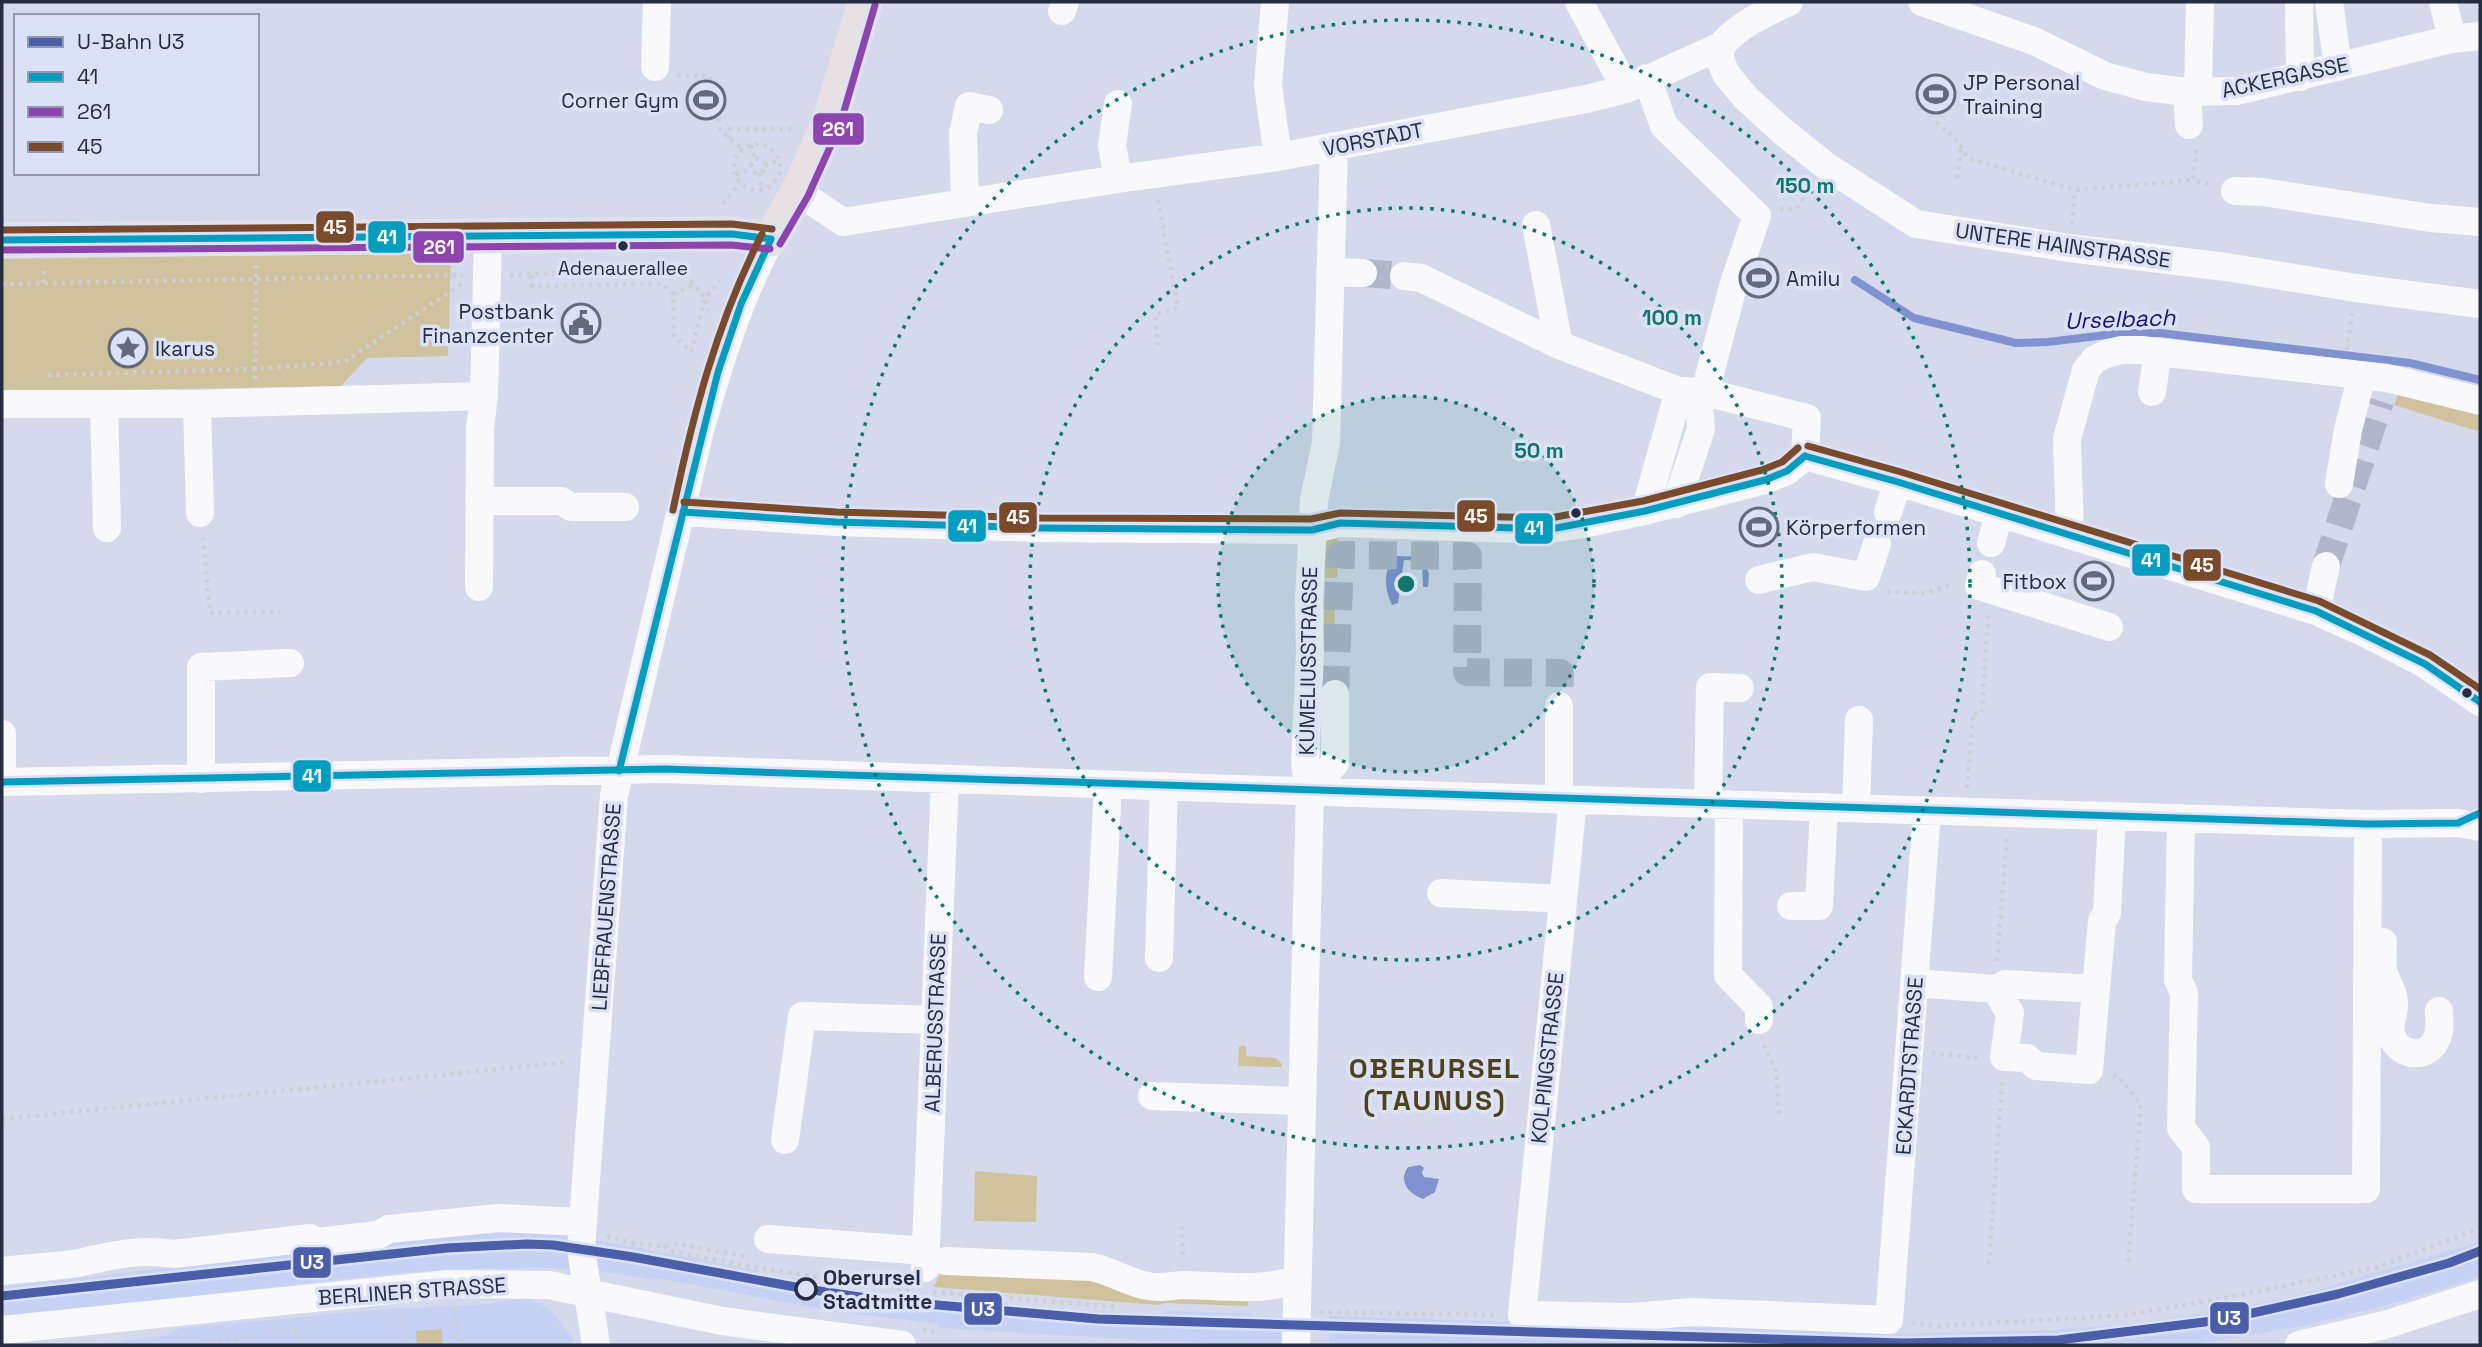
<svg xmlns="http://www.w3.org/2000/svg" width="2482" height="1347" font-family="'Space Grotesk',sans-serif">
<rect width="100%" height="100%" fill="#d4daec"/>
<path fill="#c6d2f5" d="M520,1231L561,1233L758,1271V1273L847,1288L932,1299L1035,1308L1162,1314L1168,1311L1251,1313V1316L1286,1317L1284,1338L1278,1345H1227L939,1328V1324L837,1312L657,1278L656,1280L607,1272L551,1268L451,1269L379,1275L2,1318V1287L374,1244Z
M2480,1242V1276L2463,1282L2391,1304L2307,1325L2192,1345H1329V1316L1899,1334L2054,1330L2132,1324L2227,1310L2303,1294Z
M529,1298L549,1309L556,1317L572,1337L574,1345H93L167,1335L180,1328L386,1309L475,1305Z"/>
<path fill="#cfc29d" d="M451,253L448,356L367,358L341,386L2,392V259Z
M2398,395L2480,412V432L2394,405Z
M1326,537H1338L1337,578H1325Z
M1325,593L1336,594L1334,631H1324Z
M1239,1046H1246V1056L1276,1058L1282,1064V1067L1238,1066Z
M975,1171L1037,1176L1036,1222L974,1221Z
M940,1274L1101,1275L1249,1296L1248,1306L1166,1303L1159,1305L934,1287Z
M442,1329L443,1345H417L416,1331Z"/>
<path fill="#8192d1" d="M1397,556L1423,557L1429,574L1428,587H1423L1422,561L1404,560L1398,603L1392,605C1384,588 1382,569 1397,556Z
M1420,1165L1424,1168L1422,1173L1424,1177L1439,1179L1435,1192L1423,1199C1408,1193 1398,1181 1408,1167Z"/>
<g fill="none" stroke-linecap="round" stroke-linejoin="round">
<path stroke="#8192d1" stroke-width="8" d="M1855,280L1914,318L2016,343L2048,342L2122,333H2160L2410,363L2480,380"/>
<path stroke="#b1b7ca" stroke-width="28" stroke-dasharray="28 14" stroke-linecap="butt" d="M1363,273L1404,276
M2326,566L2380,401
M1335,694L1340,555L1468,556L1467,672L1560,673L1559,706"/>
<path stroke="#cdcfd5" stroke-width="4.5" stroke-dasharray="3.5 5" stroke-linecap="butt" d="M677,75L710,76L720,130L742,149
M1936,122L1955,138L1968,158L2075,190L2193,180
M729,139L730,129H795
M734 167a23 23 0 1 1 46 0a23 23 0 1 1-46 0Z
M751,145L755,159
M2196,150L2193,180L2213,185
M751 166a7 7 0 1 1 14 0a7 7 0 1 1-14 0Z
M765,166L780,159
M759,173L762,189
M736,175L751,168
M1957,178L1961,148
M1158,200L1178,308L1155,315L1158,345
M723,204L740,183
M1780,209H1796L1812,186
M2072,224L2075,190
M680,267L705,298L709,311
M510,275L656,270L686,266
M531,275L532,286L663,284L673,294L674,335L691,352
M43,283L44,266
M2,284L463,275
M673,294L686,289L694,283
M2347,350L2352,313
M691,352L705,298L720,281
M48,375L255,369L344,362L463,283
M255,379L256,265
M203,537L210,613L280,612
M1887,592L1926,593L1954,584
M1967,788L1973,713H1982L1988,616
M1997,961L2007,837
M1764,1045L1776,1071L1779,1114
M1932,1053L1979,1058
M2113,1075L2118,1076L2141,1104L2128,1264
M2,1119L569,1062
M1182,1226L1183,1260
M607,1236L635,1244L664,1246L678,1244L750,1257
M664,1246L674,1252L759,1268L911,1290
M1989,1264L2002,1082
M933,1292L1120,1307
M454,1308L459,1345
M1320,1312L1497,1315
M401,1315L406,1345
M1912,1323L1937,1326L2129,1315L2228,1297L2378,1267L2480,1228
M923,1330L938,1332
M203,1345V1343L298,1330L300,1345"/>
<path stroke="#f9f9fc" stroke-width="28" d="M1275,2L1268,86L1278,157
M1579,2L1626,89
M1922,2L2034,41L2105,76L2146,87L2187,92L2237,91L2452,39L2480,36
M2299,2L2300,77
M2329,2L2338,67
M2443,2L2452,39
M1062,11L1065,2
M1721,46L1720,59L1726,74L1746,98L1781,130L1826,166L1916,224L2069,248L2226,267L2356,288L2480,304
M655,67L657,2
M1647,78L1664,126L1757,216L1734,283L1705,392
M2187,92L2189,125
M2198,92L2200,2
M1118,179L1112,145L1118,104
M2235,191L2263,192L2431,218L2480,222
M798,192L843,222L1118,179L1278,157L1591,98L1626,89L1721,46C1738,25 1765,13 1789,2
M965,202L963,133L969,106L989,110
M1536,225L1559,345
M1330,272L1363,273
M1404,276L1421,278L1559,345L1679,391L1705,392L1807,418L1805,456
M2152,392L2158,352
M2,404H197L484,396
M197,404L200,513
M104,405L107,528
M1805,456L1898,482L2316,611L2367,634L2425,664L2480,702
M2339,484L2348,430L2362,375
M479,501H561L571,507H625
M1676,504L1701,429L1699,405
M1645,511L1679,391
M683,512L836,522L1041,528L1312,530L1340,523L1518,529H1551L1577,525L1645,511L1765,480L1787,471L1805,456
M1888,512L1898,482
M2070,535L2067,439L2086,370L2095,359L2109,353L2122,350H2141L2387,378L2480,401
M1991,543L1999,514
M1982,574L1979,586L2109,627
M1759,580L1813,567L1866,577L1877,544
M479,587L480,428L484,396L488,236
M2316,611L2326,566
M2,734V782
M201,779V667L290,663
M2,782L665,769L1354,793L2368,824L2458,823L2480,827
M1310,792L1335,763V694
M1559,800V706
M1573,800L1522,1315L1632,1317L1692,1312L1889,1320L1927,811
M1708,803L1710,687L1740,688
M1729,804L1728,975L1759,1007V1020
M1856,808L1859,720
M2181,818L2178,980L2184,993L2181,1128L2196,1147V1189H2366L2368,824
M1441,893L1563,899
M1791,906H1819L1824,807
M2383,942C2383,951 2382,961 2383,969C2385,982 2395,992 2394,1005C2394,1017 2387,1025 2392,1037C2401,1057 2428,1060 2437,1038C2441,1030 2439,1020 2439,1011
M1159,958L1164,786
M1098,977L1108,785
M1915,983L1995,989L2010,1013L2004,1057L2027,1058L2036,1066L2089,1070L2102,921L2107,913L2112,816
M2005,984L2095,989
M1152,1096L1302,1101
M785,1140L802,1016L935,1020
M768,1239L926,1251
M946,1261L1092,1267C1112,1271 1129,1283 1148,1286C1160,1289 1174,1285 1186,1285C1225,1286 1260,1292 1298,1279
M925,1268L945,779
M2,1271C27,1268 53,1267 78,1263C110,1256 141,1248 174,1254L310,1238L317,1242L378,1235L389,1229L498,1218L583,1222
M2,1330L449,1284L549,1285L722,1321L902,1345
M596,1345L581,1249L614,796L699,434C718,367 738,300 771,239
M1296,1345L1310,792L1305,764L1310,653L1309,600L1314,500L1326,443L1334,146
M2299,1345L2385,1325L2480,1294"/>
<path stroke="#e8e1e3" stroke-width="35" d="M2,240L732,234L771,239L798,192L830,121L865,2"/>
<defs>
<path id="bus-1" d="M2,240L732,234L771,239
M1805,456L1898,482L2316,611L2425,664L2480,702
M683,512L836,522L1041,528L1312,530L1340,523L1551,529L1645,511L1765,480L1787,471L1805,456
M619,771L718,372L741,304L771,239
M2,782L665,769L2368,824L2458,823L2480,813"/>
<path id="bus-2" d="M780,244L808,196L840,125L875,5
M2,250L731,245L770,249"/>
<path id="bus-3" d="M2,230L732,224L772,229
M1808,446L1901,472L2319,601L2430,655L2480,689
M684,502L836,512L1041,518L1311,519L1340,513L1550,518L1643,501L1762,470L1782,462L1798,448
M673,510C693,414 717,322 762,234"/>
</defs>
<use href="#bus-1" stroke="#dbe2f8" stroke-width="12"/>
<use href="#bus-2" stroke="#dbe2f8" stroke-width="12"/>
<use href="#bus-3" stroke="#dbe2f8" stroke-width="12"/>
<use href="#bus-1" stroke="#049dc0" stroke-width="7"/>
<use href="#bus-2" stroke="#8e44ad" stroke-width="7"/>
<use href="#bus-3" stroke="#7a4b2a" stroke-width="7"/>
<defs>
<path id="metro-1" d="M2,1296L447,1248L527,1244L553,1245L633,1257L806,1289L880,1300L1098,1319L1902,1343L2058,1340L2221,1320L2338,1294L2449,1263L2480,1251"/>
</defs>
<use href="#metro-1" stroke="#dbe2f8" stroke-width="14"/>
<use href="#metro-1" stroke="#4a5eaa" stroke-width="9"/>
</g>
<circle cx="1406" cy="584" r="188" fill="#0f766e" fill-opacity=".12"/>
<g fill="none" stroke="#0f766e" stroke-width="3.5" stroke-dasharray="3.5 7">
<circle cx="1406" cy="584" r="188"/>
<circle cx="1406" cy="584" r="376"/>
<circle cx="1406" cy="584" r="564"/>
</g>
<defs>
<symbol id="stadium-ring" viewBox="-11 -11 22 22"><circle r="9.5" fill="#dbe2f8" stroke="#636a7e" stroke-width="1.5"/><path d="M0-5a6.5 5 0 1 0 0 10a6.5 5 0 1 0 0-10ZM-3.5-1.8h7v3.6h-7Z" fill="#636a7e"/></symbol>
<symbol id="civic-ring" viewBox="-11 -11 22 22"><circle r="9.5" fill="#dbe2f8" stroke="#636a7e" stroke-width="1.5"/><path d="M-.6-6.5H3V-4.5H.6V-3L4-1V1h2V6H-6V1h2V-1L-.6-3ZM-1.2 2.5V6h2.4V2.5Z" fill="#636a7e"/></symbol>
<symbol id="sight-ring" viewBox="-11 -11 22 22"><circle r="9.5" fill="#dbe2f8" stroke="#636a7e" stroke-width="1.5"/><path d="M0-6L1.8-2.2L6-1.7L2.9 1.2L3.7 5.4L0 3.3L-3.7 5.4L-2.9 1.2L-6-1.7L-1.8-2.2Z" fill="#636a7e"/></symbol>
</defs>
<g fill-rule="evenodd">
<use href="#stadium-ring" x="1914" y="72" width="44" height="44"/>
<use href="#stadium-ring" x="684" y="78" width="44" height="44"/>
<use href="#stadium-ring" x="1737" y="256" width="44" height="44"/>
<use href="#civic-ring" x="559" y="301" width="44" height="44"/>
<use href="#sight-ring" x="106" y="326" width="44" height="44"/>
<use href="#stadium-ring" x="1737" y="505" width="44" height="44"/>
<use href="#stadium-ring" x="2072" y="559" width="44" height="44"/>
</g>
<g fill="#262d42" stroke="#dbe2f8" stroke-width="2.5">
<circle cx="623" cy="246" r="6"/>
<circle cx="1576" cy="513" r="6"/>
<circle cx="2467" cy="693" r="6"/>
</g>
<circle fill="#dbe2f8" stroke="#262d42" stroke-width="3.5" cx="806" cy="1289" r="10"/>
<g text-anchor="middle" dominant-baseline="central" stroke-width="7" stroke-linejoin="round" paint-order="stroke">
<g font-size="19" fill="#262d42" stroke="#dbe2f8">
<text x="623" y="268">Adenauerallee</text>
</g>
<g font-size="21" fill="#262d42" stroke="#dbe2f8">
<text transform="translate(2285 77) rotate(-12)">ACKERGASSE</text>
<text transform="translate(1373 139) rotate(-11)">VORSTADT</text>
<text transform="translate(2063 245) rotate(8)">UNTERE HAINSTRASSE</text>
<text transform="translate(1308 661) rotate(-89)">KUMELIUSSTRASSE</text>
<text transform="translate(606 907) rotate(-86)">LIEBFRAUENSTRASSE</text>
<text transform="translate(935 1023) rotate(-88)">ALBERUSSTRASSE</text>
<text transform="translate(1547 1058) rotate(-84)">KOLPINGSTRASSE</text>
<text transform="translate(1909 1066) rotate(-86)">ECKARDTSTRASSE</text>
<text transform="translate(412 1291) rotate(-4)">BERLINER STRASSE</text>
</g>
<g font-size="21" fill="#262d42" stroke="#dbe2f8" text-anchor="start">
<text x="1963" y="82">JP Personal<tspan x="1963" dy="24">Training</tspan></text>
<text x="679" y="100" text-anchor="end">Corner Gym</text>
<text x="1786" y="278">Amilu</text>
<text x="554" y="311" text-anchor="end">Postbank<tspan x="554" dy="24">Finanzcenter</tspan></text>
<text x="155" y="348">Ikarus</text>
<text x="1786" y="527">Körperformen</text>
<text x="2067" y="581" text-anchor="end">Fitbox</text>
</g>
<g font-size="21" font-weight="bold" fill="#262d42" stroke="#dbe2f8" text-anchor="start">
<text x="823" y="1277">Oberursel<tspan x="823" dy="24">Stadtmitte</tspan></text>
</g>
<g font-size="23" font-style="italic" fill="#141376" stroke="#dbe2f8">
<text transform="translate(2120 319) rotate(-2)">Urselbach</text>
</g>
<g font-size="28" font-weight="bold" letter-spacing="2" fill="#4f4119" stroke="#dbe2f8">
<text x="1435" y="1068">OBERURSEL<tspan x="1435" dy="32">(TAUNUS)</tspan></text>
</g>
</g>
<circle cx="1406" cy="584" r="10" fill="#0f766e" stroke="#dbe2f8" stroke-width="3.5"/>
<g font-size="21" text-anchor="middle" font-weight="bold" fill="#0f766e" stroke="#dbe2f8" stroke-width="7" stroke-linejoin="round" paint-order="stroke">
<text x="1805" y="193">150 m</text>
<text x="1672" y="325">100 m</text>
<text x="1539" y="458">50 m</text>
</g>
<g stroke="#dbe2f8" stroke-width="2.5">
<rect x="812" y="112" width="53" height="34" rx="7" fill="#8e44ad"/>
<rect x="315" y="210" width="40" height="34" rx="7" fill="#7a4b2a"/>
<rect x="367" y="220" width="40" height="34" rx="7" fill="#049dc0"/>
<rect x="412" y="230" width="53" height="34" rx="7" fill="#8e44ad"/>
<rect x="1456" y="499" width="40" height="34" rx="7" fill="#7a4b2a"/>
<rect x="998" y="501" width="40" height="33" rx="7" fill="#7a4b2a"/>
<rect x="947" y="509" width="40" height="34" rx="7" fill="#049dc0"/>
<rect x="1514" y="512" width="40" height="33" rx="7" fill="#049dc0"/>
<rect x="2131" y="543" width="40" height="34" rx="7" fill="#049dc0"/>
<rect x="2182" y="548" width="40" height="34" rx="7" fill="#7a4b2a"/>
<rect x="292" y="759" width="40" height="34" rx="7" fill="#049dc0"/>
<rect x="292" y="1246" width="40" height="33" rx="7" fill="#4a5eaa"/>
<rect x="963" y="1292" width="40" height="34" rx="7" fill="#4a5eaa"/>
<rect x="2209" y="1301" width="41" height="34" rx="7" fill="#4a5eaa"/>
</g>
<g font-size="19" text-anchor="middle" font-weight="bold" fill="#fff">
<text x="838" y="136">261</text>
<text x="335" y="234">45</text>
<text x="387" y="244">41</text>
<text x="439" y="254">261</text>
<text x="1476" y="523">45</text>
<text x="1018" y="524">45</text>
<text x="967" y="533">41</text>
<text x="1534" y="535">41</text>
<text x="2151" y="567">41</text>
<text x="2202" y="572">45</text>
<text x="312" y="783">41</text>
<text x="312" y="1269">U3</text>
<text x="983" y="1316">U3</text>
<text x="2229" y="1325">U3</text>
</g>
<rect width="2482" height="1347" fill="none" stroke="#262d42" stroke-width="7"/>
<rect x="14" y="14" width="245" height="161" fill="#dbe2f8" stroke="#939aaf" stroke-width="2"/>
<rect x="28" y="37" width="35" height="10" fill="#4a5eaa" stroke="#939aaf" stroke-width="2"/>
<text x="77" y="49" font-size="21" fill="#262d42">U-Bahn U3</text>
<rect x="28" y="72" width="35" height="10" fill="#049dc0" stroke="#939aaf" stroke-width="2"/>
<text x="77" y="84" font-size="21" fill="#262d42">41</text>
<rect x="28" y="107" width="35" height="10" fill="#8e44ad" stroke="#939aaf" stroke-width="2"/>
<text x="77" y="119" font-size="21" fill="#262d42">261</text>
<rect x="28" y="142" width="35" height="10" fill="#7a4b2a" stroke="#939aaf" stroke-width="2"/>
<text x="77" y="154" font-size="21" fill="#262d42">45</text>
</svg>
